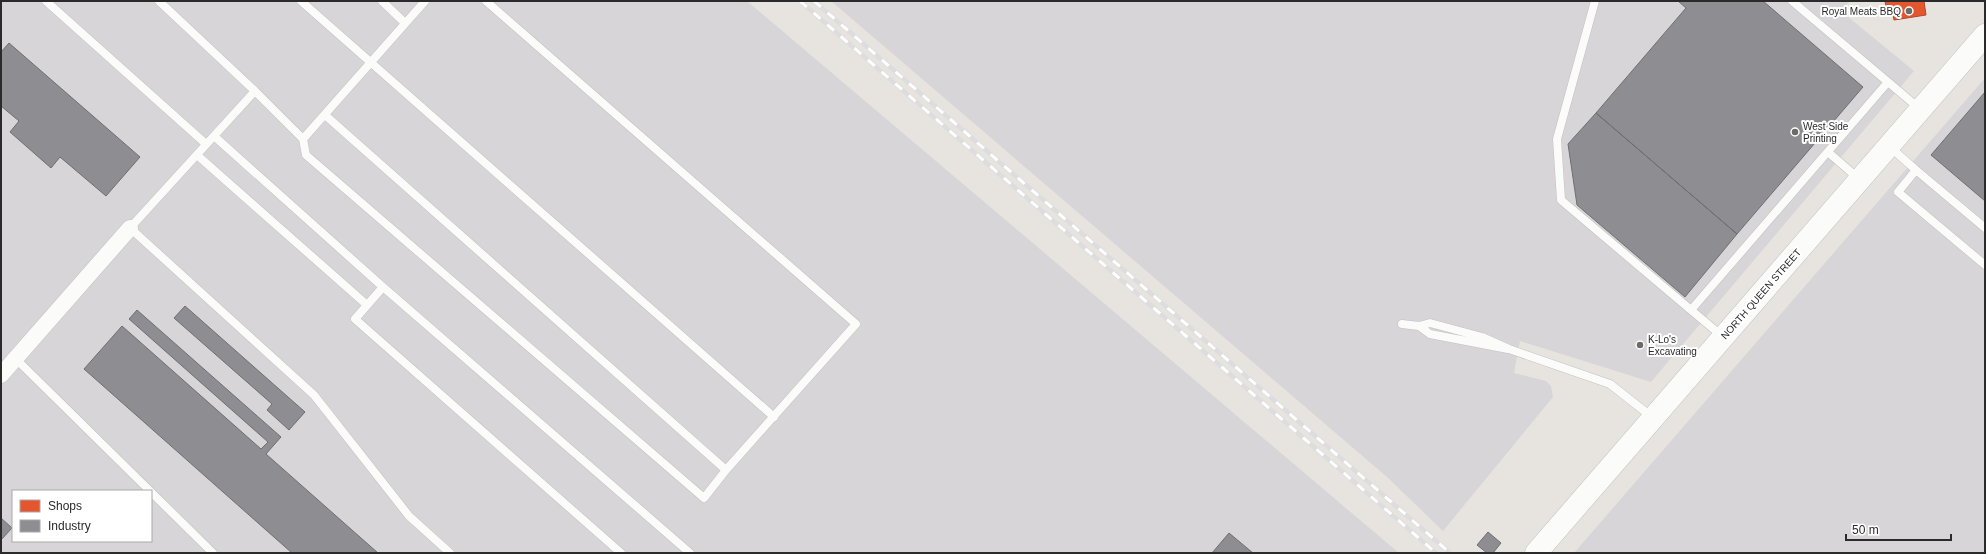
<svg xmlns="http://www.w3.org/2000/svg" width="1986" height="554" font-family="Arial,sans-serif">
<rect width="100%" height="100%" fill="#e7e4e0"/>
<path fill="#d7d5d7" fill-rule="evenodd" d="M1,1H747L1399,553H1ZM13,491H151V541H13Z
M831,1H1850L1841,11L1914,71L1651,382L1520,341L1514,373L1546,381L1551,386L1553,397L1443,531L1387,477Z
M1985,78V553H1574Z"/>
<path fill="#e4572e" stroke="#ac4a2d" d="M1885,1H1924L1926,15L1894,20L1891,6L1886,7Z"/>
<path fill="#8d8d92" stroke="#6f6f73" d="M1678,1H1763L1863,87L1737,234L1596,113L1686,8Z
M9,43L140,157L106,196L60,157L51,168L10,132L19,121L1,106V52Z
M1985,92V201L1931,155Z
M1596,113L1737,234L1685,297L1577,205L1568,144Z
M185,306L305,412L289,430L267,410L272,404L174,318Z
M137,310L281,437L266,454L378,553H292L84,369L122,326L261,449L268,442L129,319Z
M1,518L12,528L1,540Z
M1488,532L1501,543L1493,553H1487L1477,545Z
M1229,533L1253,553H1212Z"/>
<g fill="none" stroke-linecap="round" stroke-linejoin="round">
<defs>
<path id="lane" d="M46,1L206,144
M159,1L255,91
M301,1L774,417
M382,1L405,23
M425,1L303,139L255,91L130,228L314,395L409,516L450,553
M486,1L856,324L726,470
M1595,1L1557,139L1561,200L1691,310
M1792,1L1888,82
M214,136L383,287L690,553
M303,139L306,155L704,498L726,470L325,115
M1890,147L1916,170
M1828,152L1859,179
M197,155L367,305
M1985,228L1916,170L1898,192L1985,265
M383,287L355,319L621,553
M1402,324L1419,326L1430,323L1482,337L1509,349L1610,384L1652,417
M1419,326L1430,334L1508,349
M1722,336L1691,310L1888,82L1920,109
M16,359L150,491
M151,492L213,553"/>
<path id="street" d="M1,375L130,228"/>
<path id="secondary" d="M1536,553L1985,35"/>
</defs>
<use href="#lane" stroke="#c2c1c1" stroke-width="9"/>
<use href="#street" stroke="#c2c1c1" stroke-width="17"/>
<use href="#secondary" stroke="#c2c1c1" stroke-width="23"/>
<use href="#lane" stroke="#fbfbfa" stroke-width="8"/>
<use href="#street" stroke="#fbfbfa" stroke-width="16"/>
<use href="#secondary" stroke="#fbfbfa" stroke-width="22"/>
<defs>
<path id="rail" d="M800,1L1436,553
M814,1L1450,553"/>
</defs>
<use href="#rail" stroke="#ddddde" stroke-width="4.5"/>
<use href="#rail" stroke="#fff" stroke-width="3" stroke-dasharray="9" stroke-linecap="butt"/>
</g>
<g fill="#6c6b6a" stroke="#fff" stroke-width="1.5">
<circle cx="1909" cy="11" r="4"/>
<circle cx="1795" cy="132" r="4"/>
<circle cx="1640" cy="345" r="4"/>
</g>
<g text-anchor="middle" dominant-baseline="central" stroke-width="4" stroke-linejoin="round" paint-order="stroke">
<g font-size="10" fill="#2a2a2a" stroke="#fff" text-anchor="start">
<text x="1901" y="11" text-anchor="end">Royal Meats BBQ</text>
<text x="1803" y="126">West Side<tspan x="1803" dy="12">Printing</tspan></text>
<text x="1648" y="339">K-Lo's<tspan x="1648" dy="12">Excavating</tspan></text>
</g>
<g font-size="10" fill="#2a2a2a" stroke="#fff">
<text transform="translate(1761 294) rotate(-49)">NORTH QUEEN STREET</text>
</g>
</g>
<rect width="1986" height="554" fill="none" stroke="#2a2a2a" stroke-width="4"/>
<rect x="12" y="490" width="140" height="52" fill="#ffffff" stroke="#aaaaaa"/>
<rect x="20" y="500" width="20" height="12" fill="#e4572e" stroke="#aaaaaa"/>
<text x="48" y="510" font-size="12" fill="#2a2a2a">Shops</text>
<rect x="20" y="520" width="20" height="12" fill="#8d8d92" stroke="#aaaaaa"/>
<text x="48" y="530" font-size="12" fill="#2a2a2a">Industry</text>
<path d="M1846 534v6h105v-6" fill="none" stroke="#2a2a2a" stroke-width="2"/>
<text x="1852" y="534" font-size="12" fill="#2a2a2a" stroke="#ffffff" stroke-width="3" paint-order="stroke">50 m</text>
</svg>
